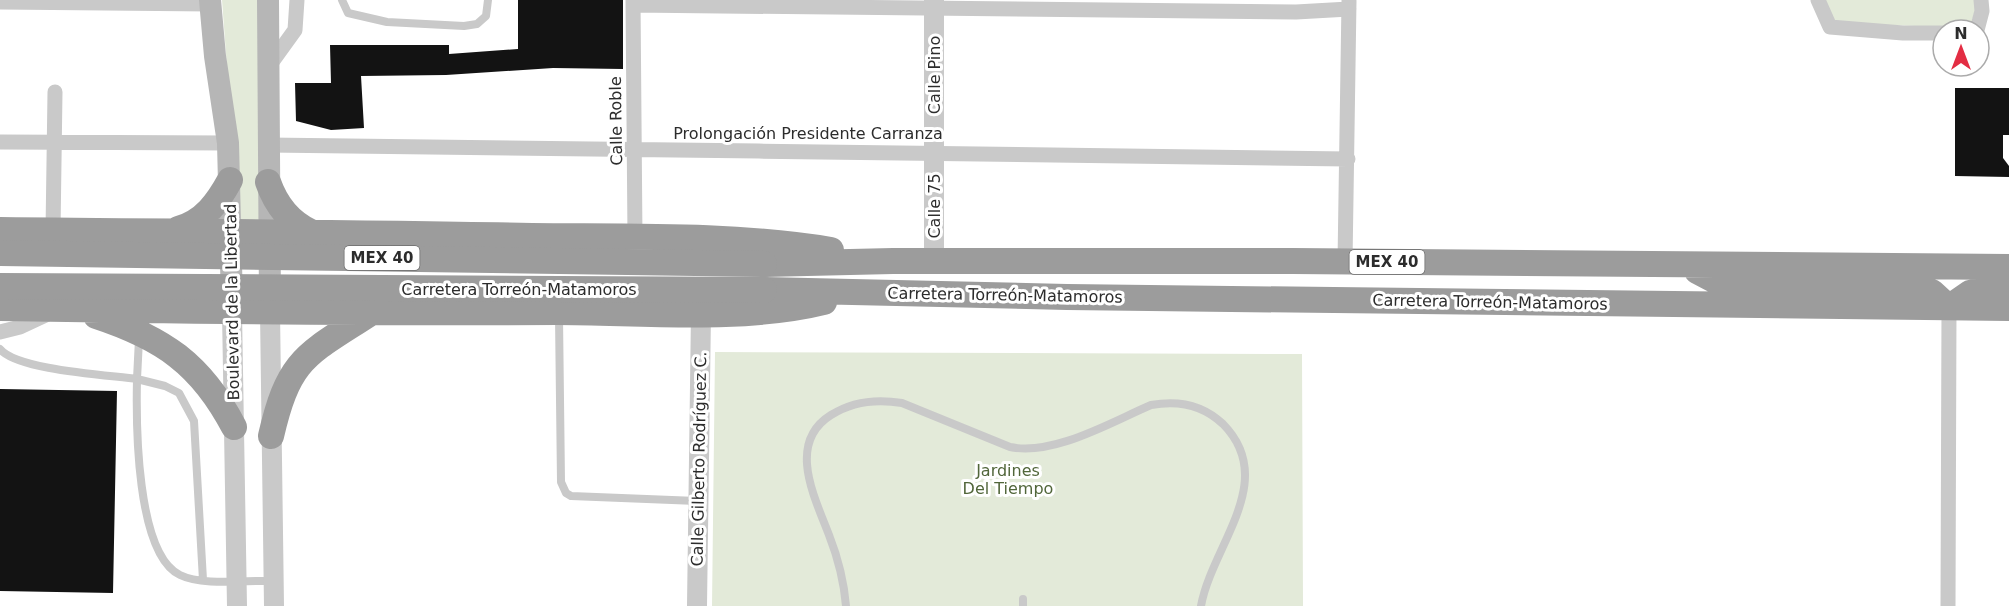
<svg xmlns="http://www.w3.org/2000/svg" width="2009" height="606" font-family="'DejaVu Sans',sans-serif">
<rect width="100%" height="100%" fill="#fff"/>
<path fill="#e3ead9" d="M222,0H264L261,225L239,228Z
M1824,0H1978L1970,28L1833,23Z
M715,352L1302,354L1303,606H712Z"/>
<path fill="#131313" d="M518,0H623V69L553,68L446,75L361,76L364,128L331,130L296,121L295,83H331L330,45H449V54L518,49Z
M1955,88H2009V135H2003V158L2009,166V177L1955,176Z
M0,389L117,391L113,593L0,591Z"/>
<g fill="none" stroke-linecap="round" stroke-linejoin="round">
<path stroke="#c9c9c9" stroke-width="8" d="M342,0L348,13L387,22L464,26L477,24L486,16L488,0
M559,317L561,482L566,493L571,496L697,501
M139,339L137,379L165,386L179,393L194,421L203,580
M0,349C17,370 108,375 137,379C136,423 136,554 180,575C202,586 247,580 272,581
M1023,599V606
M846,606C844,582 838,558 829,535C815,498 786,443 831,415C853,401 878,399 902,403L1010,447C1054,456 1111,422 1151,405C1178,400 1202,404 1223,424C1279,481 1212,545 1201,606"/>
<path stroke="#c9c9c9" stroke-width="15" d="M633,0L635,238
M1818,0L1830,27L1903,33H1943
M0,2L210,4
M633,5L1296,12L1349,9
M1977,30L1982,11L1981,0
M269,66L295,30L297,0
M0,142L228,143
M268,145C628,151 988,152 1348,159
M53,231L55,92
M1345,262L1349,1
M0,332L20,327L50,313
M1948,606L1949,307"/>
<path stroke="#c9c9c9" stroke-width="20" d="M934,261V0
M232,312L237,606
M270,312L274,606
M697,606L701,312"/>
<path stroke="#b6b6b6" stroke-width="22" d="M210,0L215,56L228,143L232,303
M268,0L270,305"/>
<path stroke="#9c9c9c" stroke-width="26" d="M268,182C276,205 289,222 311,232
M178,229C204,222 218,202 230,180
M0,230C177,232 354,232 532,236C631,237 733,234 831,250
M764,264L893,261H1293L2009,267
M1697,271L1716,281L1754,286L1904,287L1932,292L1944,303
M764,290L1067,297L2009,308
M1957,302L1970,293L2009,288
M0,308C186,311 371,313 557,312C640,312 744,322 824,302
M96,316C163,338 201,364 234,427
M271,436C289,358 306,355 369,314"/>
<path stroke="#9c9c9c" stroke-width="26" d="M0,253L764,264
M0,286L764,290"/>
</g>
<g text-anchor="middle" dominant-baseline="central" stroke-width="6" stroke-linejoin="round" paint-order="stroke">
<g fill="#fff" stroke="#6b6b6b" stroke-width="1.5">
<rect x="344.5" y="246" width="75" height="24" rx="4.5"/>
<rect x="1349.5" y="250" width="75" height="24" rx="4.5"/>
</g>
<g font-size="15" font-weight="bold" fill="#2c2c2c">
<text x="382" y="258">MEX 40</text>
<text x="1387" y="262">MEX 40</text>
</g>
<g font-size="16" fill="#2c2c2c" stroke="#fff">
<text transform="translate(934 75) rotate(-90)">Calle Pino</text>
<text transform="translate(616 121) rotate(-91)">Calle Roble</text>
<text x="808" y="133">Prolongación Presidente Carranza</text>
<text transform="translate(934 206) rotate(-90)">Calle 75</text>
<text x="519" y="289">Carretera Torreón-Matamoros</text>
<text transform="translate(1005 295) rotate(1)">Carretera Torreón-Matamoros</text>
<text transform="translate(232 302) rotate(-91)">Boulevard de la Libertad</text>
<text transform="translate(1490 302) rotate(1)">Carretera Torreón-Matamoros</text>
<text transform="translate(699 459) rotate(-89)">Calle Gilberto Rodríguez C.</text>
</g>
<g font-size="16" fill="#51663a" stroke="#fff">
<text x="1008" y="470">Jardines<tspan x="1008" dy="18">Del Tiempo</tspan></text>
</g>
</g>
<g transform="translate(1961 48)"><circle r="28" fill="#ffffff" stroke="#ababab" stroke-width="1.5"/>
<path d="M0-4.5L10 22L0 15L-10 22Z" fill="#e32d43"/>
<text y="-9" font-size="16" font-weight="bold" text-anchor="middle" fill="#2c2c2c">N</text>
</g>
</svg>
